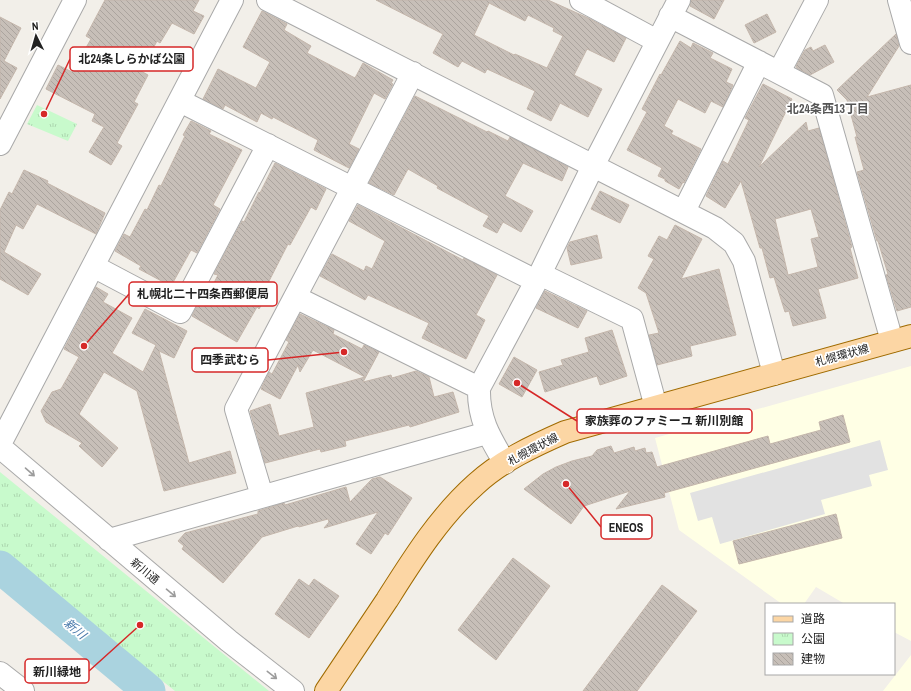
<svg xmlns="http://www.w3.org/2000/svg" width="911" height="691" font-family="'Archivo Narrow','Noto Sans JP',sans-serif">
<defs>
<pattern id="park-tufts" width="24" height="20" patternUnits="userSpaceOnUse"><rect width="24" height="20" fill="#c8facc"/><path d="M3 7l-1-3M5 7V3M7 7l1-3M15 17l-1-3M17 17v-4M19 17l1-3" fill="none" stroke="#acd6af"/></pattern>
<pattern id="building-back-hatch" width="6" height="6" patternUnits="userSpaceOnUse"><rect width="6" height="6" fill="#c7bfb8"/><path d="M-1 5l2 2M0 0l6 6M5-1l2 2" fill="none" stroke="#aba49e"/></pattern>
</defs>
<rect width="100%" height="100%" fill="#f2efe9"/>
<path fill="#ffffe5" d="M911,366V641L894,632V604H845L816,587L804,604H782L679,530L655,438Z
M911,655V691H883Z"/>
<path fill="url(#park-tufts)" d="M37,105L77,124L68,141L27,124Z
M0,472L269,691H175L11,560L0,551Z"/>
<path fill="#e2e2e2" d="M880,440L888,470L869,475L872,486L821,500L825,514L720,544L712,517L698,521L690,493Z"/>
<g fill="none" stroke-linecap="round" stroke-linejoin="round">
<path stroke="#aad3df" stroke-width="33" d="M0,567L149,691"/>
</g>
<path fill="url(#building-back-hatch)" stroke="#c4b6ab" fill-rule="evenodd" d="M105,0H199L193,11L204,16L194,34L172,23L160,43L157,41L141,71L148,75L134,102L138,104L117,143L122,146L111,165L89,152L104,127L92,121L95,114L46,89L58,65L72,72L91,39L86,36Z
M376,0H548L588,18L626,38L614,62L587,49L574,75L602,89L588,117L560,103L551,121L527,109L535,91L487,69L485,73L462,61L458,67L433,53L443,34ZM489,3L525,21L528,15L554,28L553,31L563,36L547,68L515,54L514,55L474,35Z
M691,0H724L714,19L690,6Z
M262,11L287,24L284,30L311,46L307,53L355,78L363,63L393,80L391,83L393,84L385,99L374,93L349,144L359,149L349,168L314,150L318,140L273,117L272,119L261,113L257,122L225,105L223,109L203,99L218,69L256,88L270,62L243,47Z
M767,14L776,32L754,43L745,25Z
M0,17L21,28L4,61L17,68L0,99Z
M896,34L899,46L867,97L911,85V307L897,311L886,275L888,274L878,241H877L857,172L864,170L855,137H857L847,100L837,90Z
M680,41L691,48L693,43L713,53L710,58L732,69L726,82L733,85L723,107L711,101L705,113L678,99L664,126L673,131L671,134L701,149L684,183L683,182L679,189L665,181V179L658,176L662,168L627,150L647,112L642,109L660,74L661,75Z
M825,45L834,62L810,75L797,68L796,66L805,50L811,47L813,51Z
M763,84L792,99L759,167L806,122L808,131L819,128L852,247L850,248L858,278L818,289L826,318L793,326L789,311L785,312L774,277L770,278L762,248H760L741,181L725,208L706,196L723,161L728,164L749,120L745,118ZM811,209L819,237L811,239L818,267L788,275L775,219Z
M415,96L487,132L488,131L508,141L510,137L568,167L562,181L523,163L505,196L533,211L521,232L503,222L497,233L483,226L489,216L437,188L438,186L408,169L394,195L369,183Z
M191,121L211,131L209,134L242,150L213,205L220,209L197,253L191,250L171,286L139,269L141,266L115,251L124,234L130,237L145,209L147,210L159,185L161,186L185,136L183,135Z
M275,163L326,189L316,210L311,207L290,245L288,244L266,287L271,290L259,309L257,307L237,342L192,316L200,300L204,302L218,275L214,274L242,221L244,222L259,192L260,193Z
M24,170L48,181L47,183L105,213L96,234L37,204L23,229L16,225L4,252L41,274L28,295L0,279V210L9,192L12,194Z
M600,191L629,205L620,223L591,209Z
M358,205L463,260L464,258L497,275L476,315L485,320L466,359L422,338L429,323L368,295L365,300L320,276L332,254L364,271L366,266L372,269L385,241L349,221Z
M675,225L702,239L681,279L719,269L736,335L690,346L692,356L657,365L649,335L659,333L646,293L638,288L654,259L648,256L659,236L667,240Z
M597,235L602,258L571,265L567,248L570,242Z
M96,287L108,294L103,302L132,318L112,353L143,372L156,345L132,333L145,309L187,331L174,358L159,351L189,463L230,451L236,473L164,491L137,391L104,372L79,414L118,448L102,467L79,446L82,443L46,422L41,411L52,392L61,389L79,357L64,349Z
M545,291L587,311L578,328L536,308Z
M300,314L334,330L333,334L362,349L364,345L379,352L363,382L391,375L392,378L416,371L429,377L434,397L453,392L459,412L410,427L409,425L345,441L346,446L321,452L320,449L265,463L250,411L270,404L279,436L314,427L306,393L365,377L313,350L300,372L298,365L280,399L261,389L269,372L272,374L289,342L286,340Z
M612,330L627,376L600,385L597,376L545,392L539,372L563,365L561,360L589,352L585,338Z
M514,357L537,370L522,397L499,384Z
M843,415L850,442L664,493L665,497L616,509L630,491L584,506L571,524L524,489L543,474L556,467L572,461L592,456L597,450L611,446L614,453L634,447L635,451L645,448L646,453L652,452L657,467L768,436L770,444L821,430L819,422Z
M380,477L412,498L388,535L385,533L371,554L356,544L378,512L324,528L329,522L328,519L299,527L298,526L262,537L223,583L182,549L184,546L178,541L185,533L258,514V511L284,503L285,505L346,487L350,502L372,479Z
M836,514L842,538L739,564L733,541Z
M513,558L550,586L496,660L458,630Z
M299,579L309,586L314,579L339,596L309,638L275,614Z
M662,585L697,611L637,691H583Z"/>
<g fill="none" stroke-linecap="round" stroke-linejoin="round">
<defs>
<path id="minor" d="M268,0L715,228L734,243L744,261L774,374
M581,0L657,41
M899,0L911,43
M670,16L822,95L892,341
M779,72L817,0
M180,101L536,281
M0,144L75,0
M684,211L759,62
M93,266L180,312L268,145
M540,274L632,319L656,407
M295,297L479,388
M0,444L232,0
M0,447L229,641L293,691
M505,463C490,438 478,419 479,388L540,274L593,166L679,0
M262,496L236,409L413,73
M109,540L487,433
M0,673L23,691"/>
<path id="major" d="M326,691C346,661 367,630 387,600C413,559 439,517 476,484C501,461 533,446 565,432L911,336"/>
</defs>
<use href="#minor" stroke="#a9a9a9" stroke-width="24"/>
<use href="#major" stroke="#a06b00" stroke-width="24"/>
<use href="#minor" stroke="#fff" stroke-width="22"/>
<use href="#major" stroke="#fcd6a4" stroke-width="22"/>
</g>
<defs><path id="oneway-shaft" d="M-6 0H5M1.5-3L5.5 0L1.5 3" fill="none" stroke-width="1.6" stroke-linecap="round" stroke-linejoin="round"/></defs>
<g stroke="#9c9c9c">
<use href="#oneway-shaft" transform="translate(30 472) rotate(41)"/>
<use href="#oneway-shaft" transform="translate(171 593) rotate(40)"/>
<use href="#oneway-shaft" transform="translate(272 675) rotate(38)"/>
</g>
<g text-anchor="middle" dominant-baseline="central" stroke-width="3.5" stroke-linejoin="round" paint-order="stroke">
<g font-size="11" fill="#222" stroke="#fff">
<text transform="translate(842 355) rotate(-15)">札幌環状線</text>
<text transform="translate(533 449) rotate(-28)">札幌環状線</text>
<text transform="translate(145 571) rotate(40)">新川通</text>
</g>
<g font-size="12" font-weight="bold" fill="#555" stroke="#fff">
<text x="828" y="109">北24条西13丁目</text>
</g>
<g font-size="12" font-style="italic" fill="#4a7aab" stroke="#fff">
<text transform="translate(75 629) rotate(40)">新川</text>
</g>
</g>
<path fill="none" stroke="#d62828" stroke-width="1.5" d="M44 114L70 59M84 346L129 294M344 352L268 360M517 383L577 421M566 484L601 527M140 625L89 671"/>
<g fill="#d62828" stroke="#fff" stroke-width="1.5">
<circle cx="44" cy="114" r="4"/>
<circle cx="84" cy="346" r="4"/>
<circle cx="344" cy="352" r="4"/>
<circle cx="517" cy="383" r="4"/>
<circle cx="566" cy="484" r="4"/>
<circle cx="140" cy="625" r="4"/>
</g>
<g fill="#fff" stroke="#d62828" stroke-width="1.5">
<rect x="70" y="47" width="123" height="24" rx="4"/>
<rect x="129" y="282" width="148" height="24" rx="4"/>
<rect x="192" y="348" width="76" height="24" rx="4"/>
<rect x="577" y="409" width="175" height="24" rx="4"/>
<rect x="601" y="515" width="51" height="24" rx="4"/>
<rect x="25" y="659" width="64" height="24" rx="4"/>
</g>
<g font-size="12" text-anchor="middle" font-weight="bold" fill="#222">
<text x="132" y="63">北24条しらかば公園</text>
<text x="203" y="298">札幌北二十四条西郵便局</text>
<text x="230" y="364">四季武むら</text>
<text x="664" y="425">家族葬のファミーユ 新川別館</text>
<text x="626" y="532">ENEOS</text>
<text x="57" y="676">新川緑地</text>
</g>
<rect x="765" y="603" width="130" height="72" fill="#ffffff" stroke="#a7a7a7"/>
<rect x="773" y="616" width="20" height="6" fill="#fcd6a4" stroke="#a7a7a7"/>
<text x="801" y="623" font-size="12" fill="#222222">道路</text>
<rect x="773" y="633" width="20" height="12" fill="url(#park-tufts)" stroke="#a7a7a7"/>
<text x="801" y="643" font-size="12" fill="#222222">公園</text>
<rect x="773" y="653" width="20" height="12" fill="url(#building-back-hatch)" stroke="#a7a7a7"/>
<text x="801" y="663" font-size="12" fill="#222222">建物</text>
<g transform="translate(36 36) rotate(355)" stroke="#ffffff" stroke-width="3" paint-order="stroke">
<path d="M0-3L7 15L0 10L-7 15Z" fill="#222222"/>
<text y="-6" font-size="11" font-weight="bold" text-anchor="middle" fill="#222222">N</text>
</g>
</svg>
